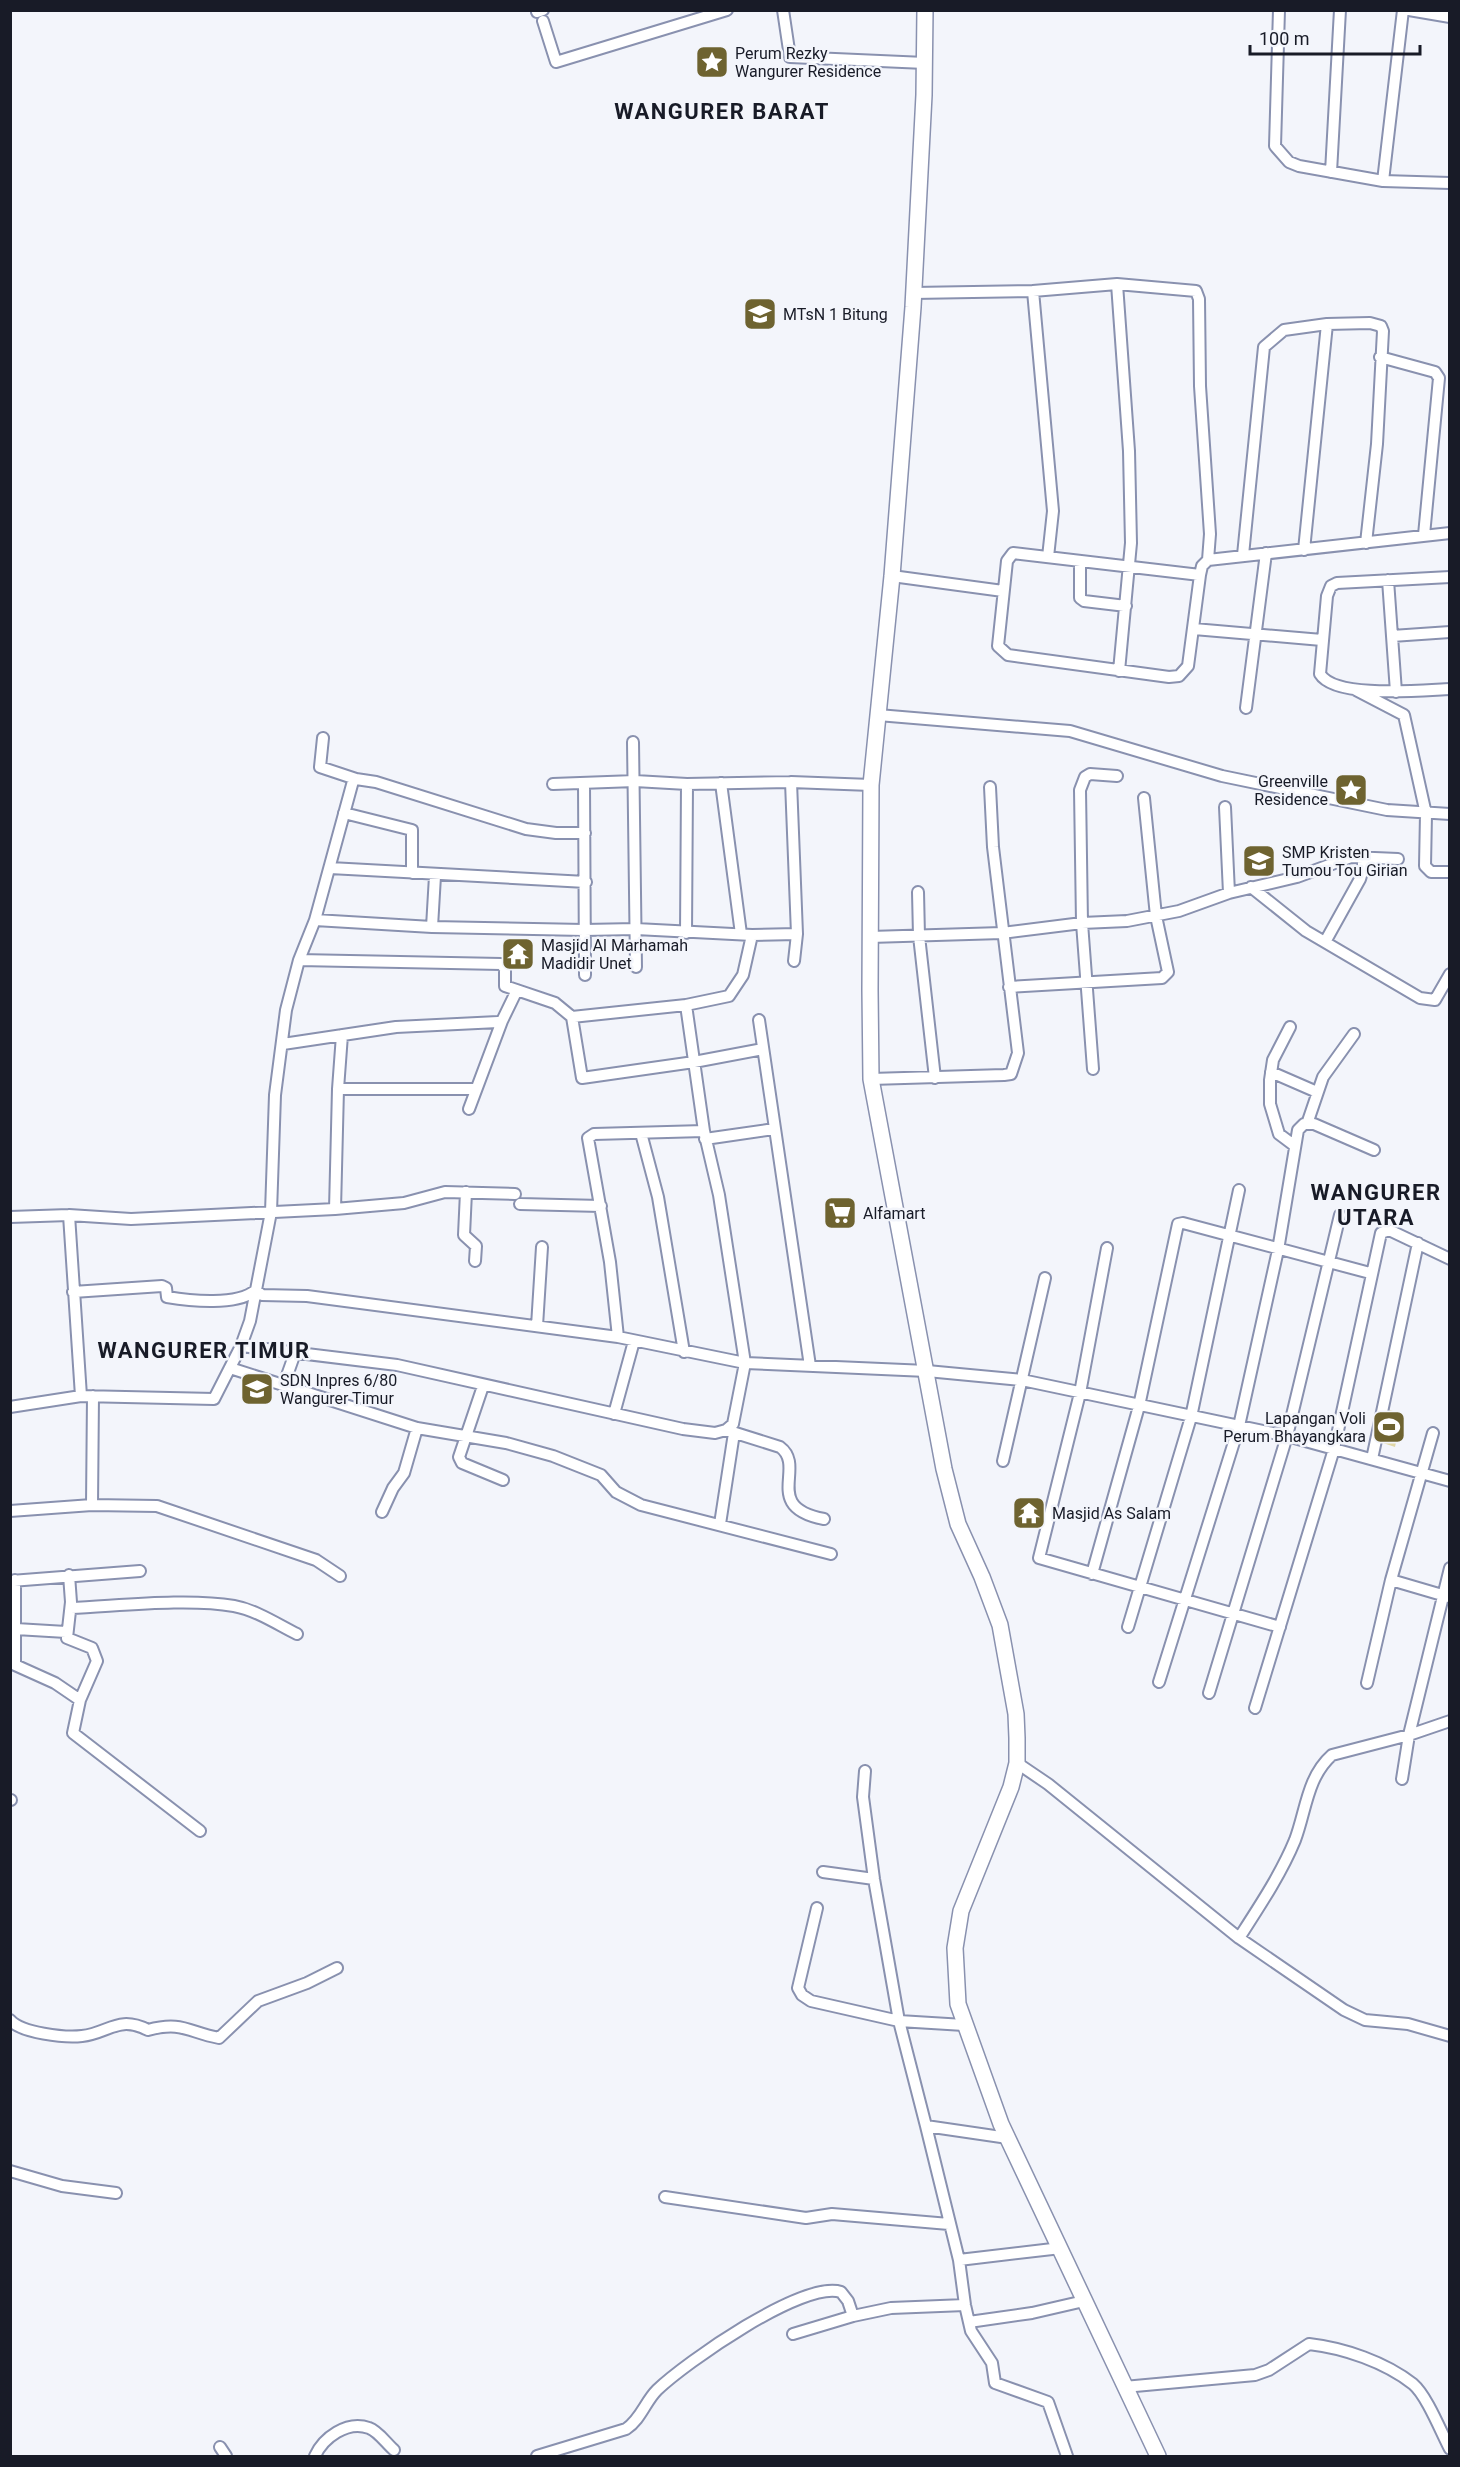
<svg xmlns="http://www.w3.org/2000/svg" width="1460" height="2467" font-family="Roboto,sans-serif">
<rect width="100%" height="100%" fill="#f3f5fb"/>
<path fill="#e0d7a5" d="M1384,1408L1402,1414L1395,1447L1377,1441Z"/>
<g fill="none" stroke-linecap="round" stroke-linejoin="round">
<defs>
<path id="street" d="M783,10L790,57L925,63
M1279,10L1275,146L1289,162L1299,166L1383,181L1450,183
M1409,10L1450,17
M537,12L543,10
M543,21L556,62L727,10
M1331,172L1340,10
M1383,181L1403,10
M1117,284L1129,451L1131,543L1119,671
M1033,291L1053,511L1048,557
M913,293L1033,291L1117,284L1196,291L1199,299L1200,386L1210,534L1208,560L1202,566L1200,575L1188,666L1179,676L1169,677L1008,655L998,646L1007,561L1013,553L1200,575
M1380,357L1435,372L1439,378L1424,535
M1304,550L1327,324L1370,323L1381,326L1383,331L1377,444L1366,543
M1243,555L1264,347L1284,330L1327,324
M1208,560L1450,533
M1080,561V598L1084,601L1126,606
M892,576L1003,591
M1450,577L1337,583L1331,586L1327,596L1320,674C1335,699 1423,690 1450,689
M1388,580L1396,692
M1194,629L1322,640
M1392,636L1450,632
M1356,690L1404,715L1426,814L1425,866L1431,872H1450
M1246,708L1266,553
M878,715L1070,731L1222,776L1387,810L1450,814
M323,738L320,767L356,779
M633,742L636,967
M791,782L797,934L794,961
M584,783L585,975
M721,783L741,934
M553,784L635,781L687,784L791,782L871,785
M1225,807L1229,893
M344,813L412,830V873
M330,868L586,882
M1251,887L1306,931L1420,998L1435,1000L1450,974
M918,892L919,936L935,1078
M315,920L432,927L584,930L636,929L752,935L797,934
M432,927L435,876
M686,933L687,784
M870,937L1002,933L1082,923L1127,921L1179,911L1229,893L1297,877L1351,857L1398,859
M1325,942L1360,879L1363,869V856
M299,960L501,964L505,969V986L555,1003L572,1017L582,1078L694,1062L763,1049
M1009,987L1162,978L1168,972L1156,916L1144,798
M686,1005L729,996L743,975L752,935
M759,1020L810,1366
M1290,1027L1273,1060L1270,1080V1104L1279,1134L1295,1146
M342,1035L338,1089H476
M283,1044L396,1027L498,1022L502,1021L517,990
M1093,1069L1082,923L1080,790L1085,777L1090,774L1117,776
M1271,1072L1317,1092
M871,1079L1004,1075L1011,1074L1018,1053L993,847L990,787
M469,1109L502,1021
M1307,1124L1323,1077L1354,1034
M641,1133L658,1197L684,1352
M705,1139L774,1129
M466,1192L464,1235L476,1246L475,1261
M520,1204L601,1206
M335,1209L338,1089
M69,1215L81,1396
M10,1217L69,1215L131,1219L335,1209L404,1203L445,1192L515,1194
M1107,1248L1080,1393L1039,1558L1280,1627
M73,1292L162,1286L166,1288L167,1297C190,1301 238,1306 256,1290L262,1295L307,1296L618,1337L745,1363L719,1195L704,1131L686,1005L572,1017
M537,1326L542,1247
M618,1337L610,1262L588,1138L594,1134L704,1131
M241,1346L250,1321L271,1212L275,1095L286,1010L299,960L315,920L353,781L356,779L376,782L526,829L556,833H585
M230,1368L417,1428L506,1443L553,1456L601,1475L616,1492L641,1505L831,1554
M284,1384L295,1353
M483,1386L459,1457L462,1463L503,1480
M10,1407L81,1396L214,1399L241,1346L397,1365L683,1429L715,1433L726,1430L733,1424L745,1363L927,1371L1022,1380L1287,1436L1450,1481
M614,1414L634,1341
M726,1430L780,1447C807,1467 761,1507 824,1519
M1372,1459L1418,1243
M1003,1461L1045,1278
M92,1505L157,1506L316,1560L340,1576
M10,1511L92,1505L93,1396
M382,1512L393,1488L404,1473L417,1428
M720,1524L734,1433
M1092,1574L1139,1406L1178,1224L1183,1223L1370,1273
M69,1575L71,1602L67,1638L92,1648L97,1661L80,1700L73,1733L200,1831
M15,1580V1665L55,1683L80,1700
M1391,1580L1449,1597
M11,1581L140,1571
M71,1608C119,1606 187,1598 234,1606C256,1610 277,1624 297,1634
M1128,1627L1191,1417L1239,1190
M16,1629L66,1632
M1159,1682L1239,1426L1278,1250L1298,1130L1304,1124H1314L1374,1150
M1367,1683L1391,1580L1433,1433
M1209,1693L1287,1436L1340,1215
M1255,1708L1334,1449L1381,1233L1389,1230L1450,1259
M1017,1763L1048,1784L1239,1938L1344,2010L1365,2020L1408,2024L1450,2036
M865,1771L863,1797L874,1879L899,2021L926,2126L1008,2138
M1402,1779L1409,1735L1450,1568
M10,1800H11
M823,1872L874,1879
M817,1908L798,1988L802,1995L811,2001L899,2021L964,2025
M1239,1938C1259,1907 1281,1874 1295,1840C1306,1811 1307,1777 1332,1755L1409,1735L1450,1721
M10,2020C21,2033 65,2038 82,2036C109,2033 118,2015 148,2030C182,2021 188,2032 219,2038L258,2001L307,1983L337,1968
M926,2126L959,2260L965,2305L971,2331L992,2363L995,2383L1048,2402L1067,2456
M10,2171L62,2186L116,2193
M665,2197L806,2218L832,2214L949,2224
M959,2260L1061,2248
M969,2322L1032,2313L1084,2301
M793,2334L853,2316
M1124,2387L1255,2375L1269,2370L1309,2344C1344,2348 1385,2362 1413,2384C1427,2396 1441,2432 1450,2449
M220,2447L226,2456
M315,2456C323,2438 347,2420 369,2428C378,2431 386,2443 394,2450
M537,2456L626,2429C641,2419 645,2402 657,2390C685,2363 803,2280 841,2292L848,2301L853,2316L891,2308L965,2305"/>
<path id="secondary" d="M925,10L924,95L913,307L892,576L871,785L870,990L871,1079L944,1469L958,1524L982,1577L1000,1625L1016,1714L1017,1738V1763L1011,1787L961,1911L955,1948L958,2004L1001,2124L1158,2456"/>
</defs>
<use href="#street" stroke="#8991af" stroke-width="14"/>
<use href="#secondary" stroke="#8991af" stroke-width="18"/>
<use href="#street" stroke="#fff" stroke-width="10"/>
<use href="#secondary" stroke="#fff" stroke-width="15"/>
</g>
<defs>
<symbol id="sight-square" viewBox="-11 -11 22 22"><rect x="-9" y="-9" width="18" height="18" rx="4" fill="#6e6330" stroke="#f3f5fb"/><path d="M0-6L1.8-2.2L6-1.7L2.9 1.2L3.7 5.4L0 3.3L-3.7 5.4L-2.9 1.2L-6-1.7L-1.8-2.2Z" fill="#fff"/></symbol>
<symbol id="school-square" viewBox="-11 -11 22 22"><rect x="-9" y="-9" width="18" height="18" rx="4" fill="#6e6330" stroke="#f3f5fb"/><path d="M0-5L7-2L0 1L-7-2ZM-4 1L0 2.5L4 1V4Q0 6-4 4Z" fill="#fff"/></symbol>
<symbol id="temple-square" viewBox="-11 -11 22 22"><rect x="-9" y="-9" width="18" height="18" rx="4" fill="#6e6330" stroke="#f3f5fb"/><path d="M0-6L5-2H3V0L6.5 2.5H4V6H1.5V3h-3V6H-4V2.5H-6.5L-3 0V-2H-5Z" fill="#fff"/></symbol>
<symbol id="supermarket-square" viewBox="-11 -11 22 22"><rect x="-9" y="-9" width="18" height="18" rx="4" fill="#6e6330" stroke="#f3f5fb"/><path d="M-6-5.5h2.5l.6 2H6L4.5 2H-2.5L-4.4-4H-6ZM-1.5 3.2a1.3 1.3 0 1 0 .1 0ZM3 3.2a1.3 1.3 0 1 0 .1 0Z" fill="#fff"/></symbol>
<symbol id="stadium-square" viewBox="-11 -11 22 22"><rect x="-9" y="-9" width="18" height="18" rx="4" fill="#6e6330" stroke="#f3f5fb"/><path d="M0-5a6.5 5 0 1 0 0 10a6.5 5 0 1 0 0-10ZM-3.5-1.8h7v3.6h-7Z" fill="#fff"/></symbol>
</defs>
<g fill-rule="evenodd">
<use href="#sight-square" x="693" y="43" width="38" height="38"/>
<use href="#school-square" x="741" y="295" width="38" height="38"/>
<use href="#sight-square" x="1332" y="771" width="38" height="38"/>
<use href="#school-square" x="1240" y="842" width="38" height="38"/>
<use href="#temple-square" x="499" y="935" width="38" height="38"/>
<use href="#supermarket-square" x="821" y="1194" width="38" height="38"/>
<use href="#school-square" x="238" y="1370" width="38" height="38"/>
<use href="#stadium-square" x="1370" y="1408" width="38" height="38"/>
<use href="#temple-square" x="1010" y="1494" width="38" height="38"/>
</g>
<g text-anchor="middle" dominant-baseline="central" stroke-width="5" stroke-linejoin="round" paint-order="stroke">
<g font-size="16" fill="#181b27" stroke="#f3f5fb" text-anchor="start">
<text x="735" y="53">Perum Rezky<tspan x="735" dy="18">Wangurer Residence</tspan></text>
<text x="783" y="314">MTsN 1 Bitung</text>
<text x="1328" y="781" text-anchor="end">Greenville<tspan x="1328" dy="18">Residence</tspan></text>
<text x="1282" y="852">SMP Kristen<tspan x="1282" dy="18">Tumou Tou Girian</tspan></text>
<text x="541" y="945">Masjid Al Marhamah<tspan x="541" dy="18">Madidir Unet</tspan></text>
<text x="863" y="1213">Alfamart</text>
<text x="280" y="1380">SDN Inpres 6/80<tspan x="280" dy="18">Wangurer Timur</tspan></text>
<text x="1366" y="1418" text-anchor="end">Lapangan Voli<tspan x="1366" dy="18">Perum Bhayangkara</tspan></text>
<text x="1052" y="1513">Masjid As Salam</text>
</g>
<g font-size="22" font-weight="bold" letter-spacing="1.5" fill="#181b27" stroke="#f3f5fb">
<text x="722" y="111">WANGURER BARAT</text>
<text x="1376" y="1192">WANGURER<tspan x="1376" dy="25">UTARA</tspan></text>
<text x="204" y="1350">WANGURER TIMUR</text>
</g>
</g>
<rect width="1460" height="2467" fill="none" stroke="#181b27" stroke-width="24"/>
<path d="M1250 45v9h170v-9" fill="none" stroke="#181b27" stroke-width="3"/>
<text x="1259" y="45" font-size="18" fill="#181b27" stroke="#f3f5fb" stroke-width="4.5" paint-order="stroke">100 m</text>
</svg>
